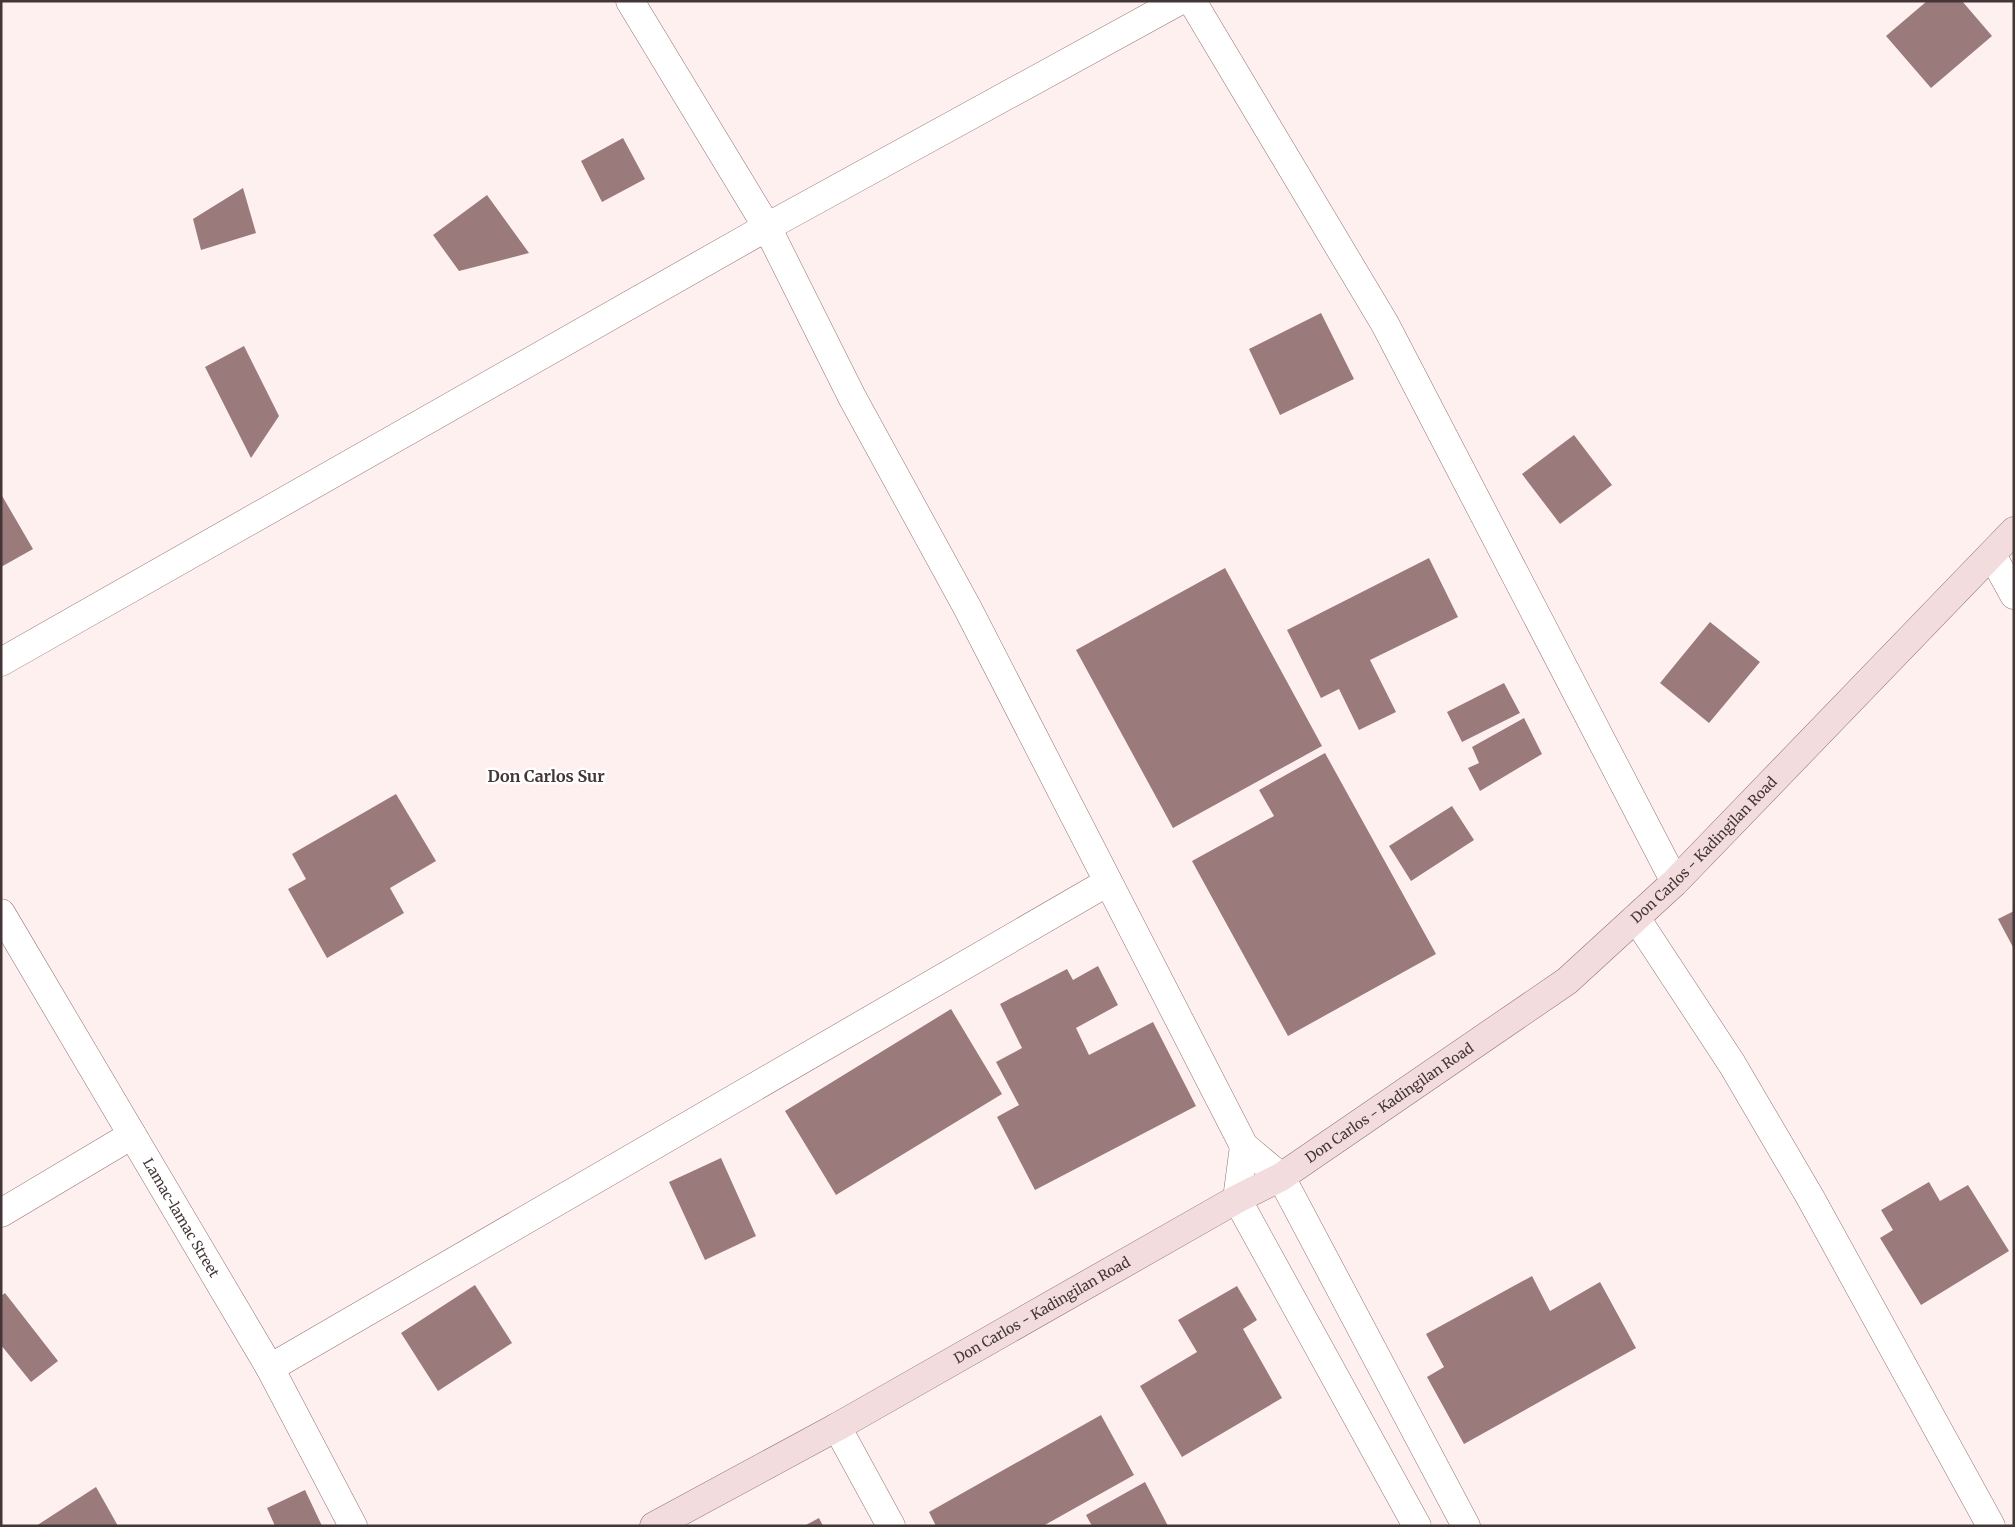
<svg xmlns="http://www.w3.org/2000/svg" width="2015" height="1527" font-family="Merriweather,serif">
<rect width="100%" height="100%" fill="#fff0f0"/>
<path fill="#9a7a7b" d="M1927,1H1962L1992,36L1931,88L1886,36Z
M623,138L645,179L602,202L581,161Z
M243,188L256,233L201,250L193,219Z
M487,195L529,253L459,271L433,235Z
M1321,313L1354,379L1280,415L1249,349Z
M244,346L279,416L251,458L205,367Z
M1574,435L1612,485L1560,524L1522,474Z
M1,494L33,549L1,567Z
M1429,558L1458,617L1370,660L1396,712L1359,730L1339,689L1321,698L1287,630Z
M1225,568L1322,746L1173,828L1076,650Z
M1710,622L1760,662L1709,723L1660,683Z
M1504,683L1520,713L1462,742L1447,712Z
M1524,718L1542,754L1480,791L1468,768L1479,763L1472,747Z
M1325,753L1436,954L1288,1036L1192,861L1274,816L1259,790Z
M396,794L436,861L390,888L404,913L327,958L288,889L306,879L292,854Z
M1452,806L1474,840L1411,881L1389,846Z
M2014,911V949L1998,919Z
M1098,966L1118,1005L1076,1028L1089,1055L1153,1022L1196,1106L1035,1190L997,1117L1019,1105L996,1062L1022,1048L1000,1004L1067,969L1073,980Z
M951,1009L1002,1094L836,1195L785,1111Z
M721,1158L756,1236L705,1260L669,1182Z
M1929,1182L1940,1201L1968,1185L2009,1251L1921,1305L1880,1238L1893,1230L1881,1210Z
M1532,1276L1550,1311L1600,1282L1636,1348L1464,1444L1427,1377L1444,1367L1426,1334Z
M475,1285L512,1343L438,1391L401,1333Z
M1237,1286L1257,1320L1243,1329L1282,1398L1182,1457L1140,1386L1197,1352L1178,1320Z
M5,1293L58,1361L31,1382L1,1345V1296Z
M1101,1415L1134,1475L1043,1526H936L929,1512Z
M1145,1482L1168,1526H1092L1086,1515Z
M96,1487L118,1526H36Z
M305,1490L322,1526H275L267,1508Z
M819,1518L823,1526H804Z"/>
<g fill="none" stroke-linecap="round" stroke-linejoin="round">
<defs>
<g id="street">
<path d="M630,1L767,227L852,397L967,607L1244,1146L1281,1177L1466,1526"/>
<path d="M1192,1L1385,324L1675,882"/>
<path d="M1992,555L2014,595"/>
<path d="M1,662L767,227L1179,1"/>
<path id="s1" d="M1,913L270,1368L353,1526"/>
<path d="M1636,918L1732,1064L1810,1197L1991,1526"/>
<path d="M1244,1146L1237,1199L1417,1526"/>
<path d="M1,1213L132,1135"/>
<path d="M270,1368L1108,882"/>
<path d="M837,1427L891,1526"/>
</g>
<g id="secondary">
<path id="s2" d="M654,1526L837,1427L1237,1199L1281,1177L1567,981L1675,882L2014,531"/>
</g>
</defs>
<use href="#street" stroke="#927274" stroke-width="29"/>
<use href="#secondary" stroke="#927274" stroke-width="29"/>
<use href="#street" stroke="#fff" stroke-width="28"/>
<use href="#secondary" stroke="#f2dcdd" stroke-width="28"/>
</g>
<g text-anchor="middle" dominant-baseline="central" stroke-width="5" stroke-linejoin="round" paint-order="stroke">
<g font-size="14" fill="#443636" stroke="#fff">
<text stroke="none"><textPath href="#s2" startOffset="1254">Don Carlos - Kadingilan Road</textPath></text>
<text stroke="none"><textPath href="#s2" startOffset="849">Don Carlos - Kadingilan Road</textPath></text>
<text stroke="none"><textPath href="#s1" startOffset="354">Lamac-lamac Street</textPath></text>
<text stroke="none"><textPath href="#s2" startOffset="444">Don Carlos - Kadingilan Road</textPath></text>
</g>
<g font-size="16" font-weight="bold" fill="#443636" stroke="#fff">
<text x="546" y="776">Don Carlos Sur</text>
</g>
</g>
<rect width="2015" height="1527" fill="none" stroke="#443636" stroke-width="5"/>
</svg>
